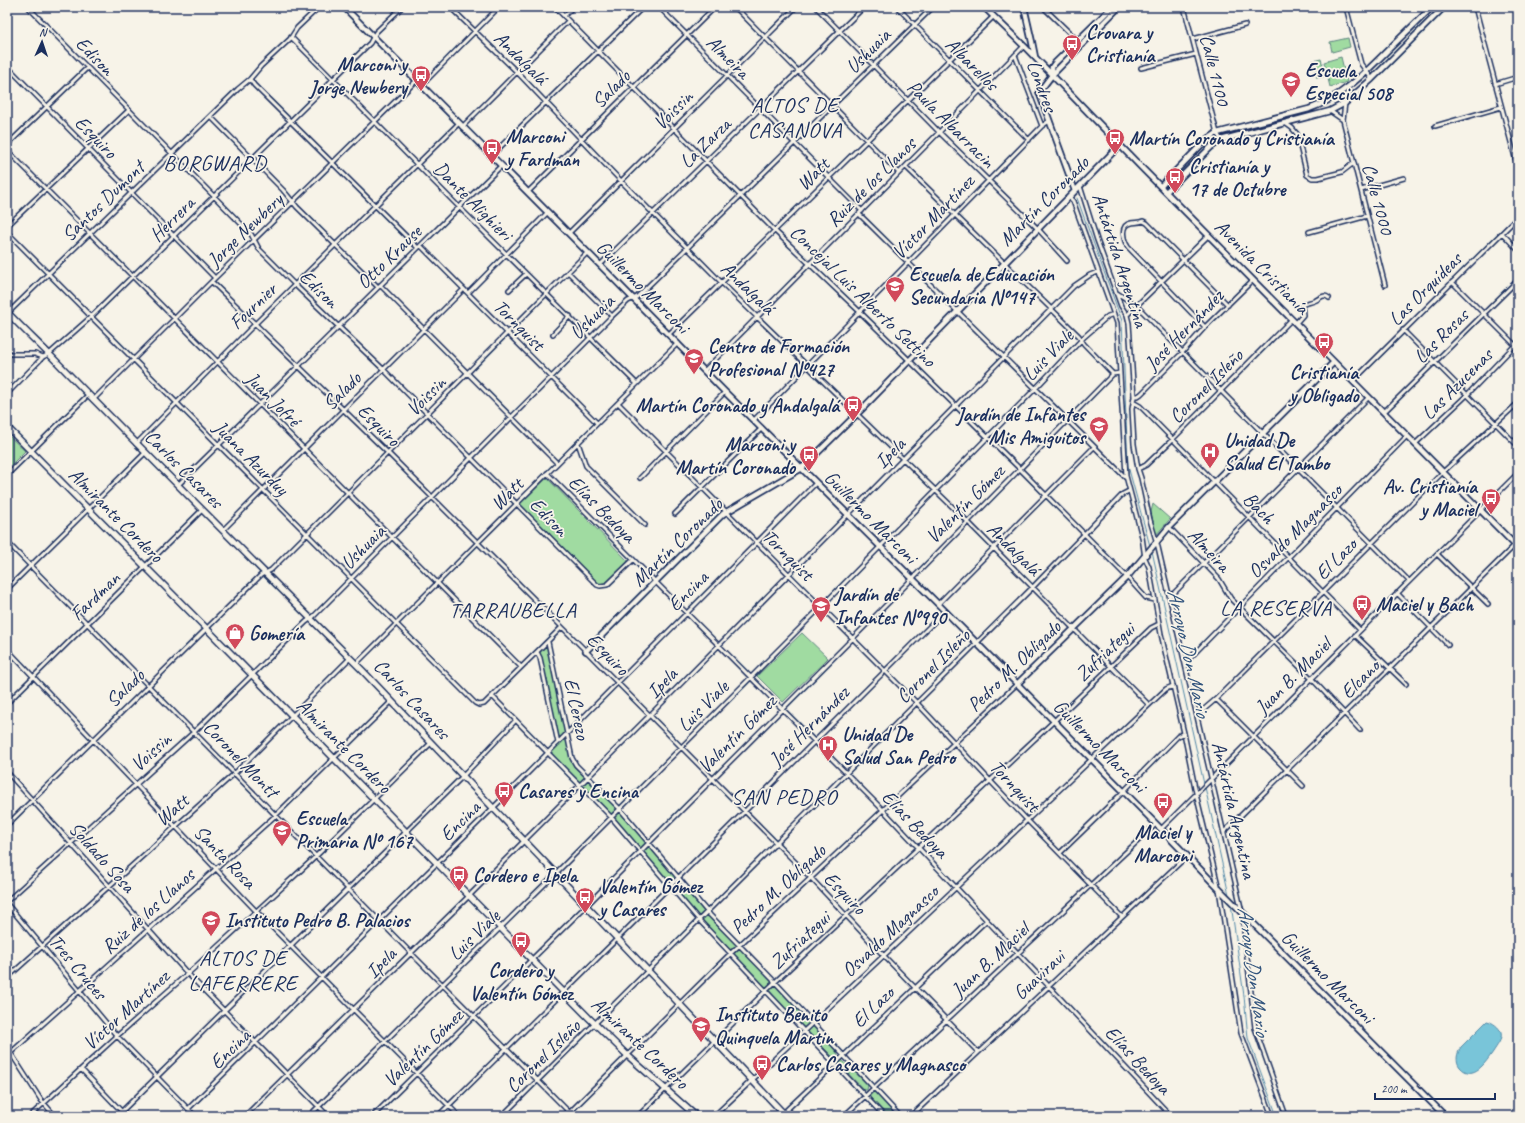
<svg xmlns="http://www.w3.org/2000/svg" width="1525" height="1123" font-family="Caveat,sans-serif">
<rect width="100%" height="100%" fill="#f7f3e8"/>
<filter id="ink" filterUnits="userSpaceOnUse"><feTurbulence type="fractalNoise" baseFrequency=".025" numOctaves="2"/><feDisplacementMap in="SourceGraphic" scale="8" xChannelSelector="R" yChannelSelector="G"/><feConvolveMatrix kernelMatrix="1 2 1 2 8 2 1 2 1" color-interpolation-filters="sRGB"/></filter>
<g filter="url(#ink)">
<path fill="#a0dba1" stroke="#5e8580" d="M1348,38L1350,47L1332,52L1330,42Z
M1341,57L1347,82L1330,87L1324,62Z
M1321,59L1326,76L1317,78L1313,61Z
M7,434L25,451L7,469Z
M547,478L629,562C621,569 609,587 598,583L520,504Z
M1153,504L1170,519L1156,535L1151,512Z
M802,633L828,658L783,702L757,676Z
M546,642L571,761L574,767L618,809L706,914L812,1023L838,1054L837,1057L834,1058L804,1028L699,918L641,850L549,754L558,743L559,738L540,658L537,652Z
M842,1060L868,1085L867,1090H864L839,1064V1062Z
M872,1091L875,1092L897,1116H888L870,1097V1093Z"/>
<path fill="#79c5d9" stroke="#5389a8" d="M1487,1021C1492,1022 1500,1027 1501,1033C1503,1039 1496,1047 1493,1052C1486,1062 1473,1082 1460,1067C1455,1061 1457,1053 1461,1047Z"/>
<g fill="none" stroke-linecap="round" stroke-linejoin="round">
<path stroke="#5389a8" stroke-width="1" d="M1077,198L1122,321L1128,466L1150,546
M1152,551L1204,784
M1205,787L1229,895
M1231,904L1244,996L1248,1038L1277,1116"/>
<defs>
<path id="street" d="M28,7L251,234L259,249L295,285L384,370L597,585L600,586L607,585L633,560
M450,7L517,72L621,181L722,283L968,522L1149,705
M555,7L775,231L860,312L1020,469L1127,577L1146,598L1155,600
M659,7L862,211
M735,7L899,173
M816,7L940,133L1038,229L1067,261
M897,7L1029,140
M1043,7L1078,41
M1184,7L1217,133L1221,140
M1346,7L1361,64L1372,79
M1475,7L1516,161
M564,16L573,7
M291,37L459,207L637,384
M1193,39L1245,25
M1015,55L1042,126
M7,66L215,278
M1141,68L1196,54
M250,79L254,85L418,248
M1495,84L1518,77
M421,86L499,7
M1345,103L1343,120L1385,285
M1330,111L1343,120
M211,117L283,190L297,207L378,287
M1285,123L1292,128L1297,134L1307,175L1312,178H1318L1342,172L1351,165L1354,164
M1435,126L1501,107
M462,127L568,21
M7,145L87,68
M7,150L521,667
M491,156L643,7
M906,167L1079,336L1084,344L1113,374
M1080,186L1097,240L1121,306L1127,315L1129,323L1134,397L1132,409L1134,444L1138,469L1141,478L1150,520L1158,547L1242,912L1255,1028L1286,1116
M1361,190L1404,178
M528,192L715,7
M1069,197L1073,201L1117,323L1126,476L1142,537L1145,558L1149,567L1161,634L1184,733L1197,798L1219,889L1241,1033L1272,1116
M859,214L1126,478
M7,226L129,110
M7,232L475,703L479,705L484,704L562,627
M1309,232L1367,216
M569,233L796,7
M1502,233L1518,250
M421,246L597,423
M600,265L864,7
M568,272L612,316
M212,282L388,453L586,651L812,879L884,956L978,1052
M1452,282L1518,348
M380,285L557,463
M509,290L526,274
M468,293L548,212
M1117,293L1137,306L1409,581
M8,313L238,89L250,79L261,66L290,39L297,28L319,7
M1127,315L1209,235
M1296,323L1303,315L1302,306L1304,304C1307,303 1311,302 1314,301C1320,299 1323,293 1329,298
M1205,327L1128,247C1124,241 1119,225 1131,223C1135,222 1139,223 1143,221L1147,223L1228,305
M1403,330L1518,446
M553,334L570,316
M669,334L993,17
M7,354H35L43,357
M704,371L1024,46
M1353,381L1518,217
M7,394L43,357L49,354L92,316L370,43L376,32L402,7
M1134,396H1138L1141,394L1180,355L1205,327L1253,280
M93,400L215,278L416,81
M1133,402L1140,406L1360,630
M618,403L916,702L1028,821L1122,917
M1384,412L1518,280
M754,420L1042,126L1049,121
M578,443L586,466L645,525
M136,444L255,324L459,123
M1415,444L1467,395L1518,342
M1138,469L1146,465L1173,439L1292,319
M547,473L884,811L1171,1116
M7,475L88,395
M640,478L725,392
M178,485L501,166
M675,514L762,428
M1169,527L1219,579L1231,599L1311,678L1360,730
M223,530L464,289
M7,542L411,953L573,1116
M1437,554L1488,604
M7,589L145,453
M1397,593L1448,645
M1170,596L1174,593L1369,397
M938,604L1094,447
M1355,635L1406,684
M548,642L572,758L576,765L620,809L710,915L775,982L900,1116
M7,649L256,911L459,1116
M537,652L540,658L558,743
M1184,661L1189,659L1407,436
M356,664L678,343
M492,696L611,817L699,920L884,1116
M1216,699L1303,786
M7,703L202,510
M1197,714L1202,711L1216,699L1443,472L1518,403
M7,772L188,974L328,1116
M7,825L261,575L271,570L588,252
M1161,829L1518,473
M1224,832L1518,542
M1060,853L1118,797L1178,736L1184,733
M7,901L195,731L306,622L314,616L612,316L628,301L637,297L933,7
M7,904L117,1036L195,1116
M7,978L235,773L350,658
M7,1047L41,1100L55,1116
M7,1056L276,815L392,701
M81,1069L126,1116
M188,1109L501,800L816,483
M30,1116L117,1036L193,969L310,862L431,743
M117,1116L463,776L515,721
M245,1116L469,896L649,716L1074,286L1090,275L1098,272
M309,1116L556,873L821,607L1036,388L1084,337L1108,316L1114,314
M373,1116L590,902L907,584L1113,374L1120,373
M438,1116L618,938L945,611
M502,1116L1033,587L1123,494L1129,491
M566,1116L731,953L1017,684
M638,1116L775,982L1054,721L1151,628L1159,624
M714,1116L1166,689L1173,686
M780,1116L987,920
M844,1116L1156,824
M911,1116L1187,856"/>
<path id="secondary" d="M344,7L606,271L725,392L938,604L1161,829L1224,894L1445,1116
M984,7L1024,46L1141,167L1518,548
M1024,7L1032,42L1035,57
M1052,75V67L1055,63L1112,7
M1161,186L1205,141L1217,133L1309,109C1340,98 1363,75 1386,52C1401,37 1417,22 1432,7
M1075,191L1039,92L1052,75L1119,7
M1166,192L1211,147L1221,140L1330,111L1345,103L1372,79L1444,7
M586,651L723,514L802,468L862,409L1120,145
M1017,684L1127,577L1169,527L1334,362"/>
<path id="primary" d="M7,312C22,328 37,342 52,357C155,463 258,566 362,670L786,1116
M7,427L206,628L589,1018L627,1055L696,1116"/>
</defs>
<use href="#street" stroke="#1b2f5e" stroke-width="6"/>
<use href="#secondary" stroke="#1b2f5e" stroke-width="8"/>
<use href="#primary" stroke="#1b2f5e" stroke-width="8"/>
<use href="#street" stroke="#f7f3e8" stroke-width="3"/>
<use href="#secondary" stroke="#f7f3e8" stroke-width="4.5"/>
<use href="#primary" stroke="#f7f3e8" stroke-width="5"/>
</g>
</g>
<defs>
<symbol id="bus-pin" viewBox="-11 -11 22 30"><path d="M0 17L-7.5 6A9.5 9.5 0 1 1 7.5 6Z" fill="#d1495b" stroke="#f7f3e8"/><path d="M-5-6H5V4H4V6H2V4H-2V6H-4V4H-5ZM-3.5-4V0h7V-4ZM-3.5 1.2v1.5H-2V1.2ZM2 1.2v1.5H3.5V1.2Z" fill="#fff"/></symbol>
<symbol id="school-pin" viewBox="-11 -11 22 30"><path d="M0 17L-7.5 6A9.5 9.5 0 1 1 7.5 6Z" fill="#d1495b" stroke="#f7f3e8"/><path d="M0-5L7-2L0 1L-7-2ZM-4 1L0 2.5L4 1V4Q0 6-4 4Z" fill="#fff"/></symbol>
<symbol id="hospital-pin" viewBox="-11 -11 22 30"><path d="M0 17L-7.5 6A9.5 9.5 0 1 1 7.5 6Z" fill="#d1495b" stroke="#f7f3e8"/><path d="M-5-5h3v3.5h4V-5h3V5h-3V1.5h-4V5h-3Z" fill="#fff"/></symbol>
<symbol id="shop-pin" viewBox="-11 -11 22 30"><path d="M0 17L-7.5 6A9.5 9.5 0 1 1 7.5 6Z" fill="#d1495b" stroke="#f7f3e8"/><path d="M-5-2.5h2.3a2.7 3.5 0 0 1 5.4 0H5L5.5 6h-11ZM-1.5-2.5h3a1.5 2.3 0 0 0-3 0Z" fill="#fff"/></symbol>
</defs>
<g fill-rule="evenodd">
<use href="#bus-pin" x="1061" y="33" width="22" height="30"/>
<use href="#bus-pin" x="410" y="64" width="22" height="30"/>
<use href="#school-pin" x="1280" y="70" width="22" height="30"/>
<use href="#bus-pin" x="1104" y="127" width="22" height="30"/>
<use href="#bus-pin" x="481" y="137" width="22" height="30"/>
<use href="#bus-pin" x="1164" y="166" width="22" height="30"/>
<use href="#school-pin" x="884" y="275" width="22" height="30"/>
<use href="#bus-pin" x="1313" y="331" width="22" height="30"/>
<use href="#school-pin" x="683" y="347" width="22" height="30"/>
<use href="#bus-pin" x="842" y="394" width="22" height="30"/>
<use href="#school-pin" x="1088" y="415" width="22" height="30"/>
<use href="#hospital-pin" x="1199" y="441" width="22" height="30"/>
<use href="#bus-pin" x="798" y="444" width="22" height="30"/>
<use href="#bus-pin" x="1480" y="487" width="22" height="30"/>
<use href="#bus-pin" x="1351" y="593" width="22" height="30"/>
<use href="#school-pin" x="810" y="595" width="22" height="30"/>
<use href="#shop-pin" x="224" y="622" width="22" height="30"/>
<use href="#hospital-pin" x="817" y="734" width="22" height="30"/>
<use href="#bus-pin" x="493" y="780" width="22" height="30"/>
<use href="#bus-pin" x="1152" y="791" width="22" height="30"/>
<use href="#school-pin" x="271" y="819" width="22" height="30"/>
<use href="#bus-pin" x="448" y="864" width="22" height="30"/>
<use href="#bus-pin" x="574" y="886" width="22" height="30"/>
<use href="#school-pin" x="200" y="909" width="22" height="30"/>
<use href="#bus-pin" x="510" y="930" width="22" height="30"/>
<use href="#school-pin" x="690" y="1015" width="22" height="30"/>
<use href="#bus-pin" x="751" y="1053" width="22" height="30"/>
</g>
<g text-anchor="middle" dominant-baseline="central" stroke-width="3.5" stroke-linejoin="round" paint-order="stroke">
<g font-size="20" font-weight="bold" fill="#1b2f5e" stroke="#f7f3e8" text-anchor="start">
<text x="1086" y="32">Crovara y<tspan x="1086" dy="23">Cristianía</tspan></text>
<text x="407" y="64" text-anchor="end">Marconi y<tspan x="407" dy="23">Jorge Newbery</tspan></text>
<text x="1305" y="70">Escuela<tspan x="1305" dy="23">Especial 508</tspan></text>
<text x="506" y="136">Marconi<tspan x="506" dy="23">y Fardman</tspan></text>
<text x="1129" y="138">Martín Coronado y Cristianía</text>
<text x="1189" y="166">Cristianía y<tspan x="1189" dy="23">17 de Octubre</tspan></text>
<text x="909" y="274">Escuela de Educación<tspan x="909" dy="23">Secundaria Nº147</tspan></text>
<text x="708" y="346">Centro de Formación<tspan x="708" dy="23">Profesional Nº427</tspan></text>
<text x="1324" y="372" text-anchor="middle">Cristianía<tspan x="1324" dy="23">y Obligado</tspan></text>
<text x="839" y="405" text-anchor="end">Martín Coronado y Andalgalá</text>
<text x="1085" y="414" text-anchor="end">Jardín de Infantes<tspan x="1085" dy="23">Mis Amiguitos</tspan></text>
<text x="1224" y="440">Unidad De<tspan x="1224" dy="23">Salud El Tambo</tspan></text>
<text x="795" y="444" text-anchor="end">Marconi y<tspan x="795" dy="23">Martín Coronado</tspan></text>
<text x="1477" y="486" text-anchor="end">Av. Cristianía<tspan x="1477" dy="23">y Maciel</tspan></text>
<text x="835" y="594">Jardín de<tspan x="835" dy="23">Infantes Nº990</tspan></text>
<text x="1376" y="604">Maciel y Bach</text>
<text x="249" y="633">Gomería</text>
<text x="842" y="734">Unidad De<tspan x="842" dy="23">Salud San Pedro</tspan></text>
<text x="518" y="791">Casares y Encina</text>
<text x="296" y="818">Escuela<tspan x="296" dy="23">Primaria Nº 167</tspan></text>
<text x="1163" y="832" text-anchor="middle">Maciel y<tspan x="1163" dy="23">Marconi</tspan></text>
<text x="473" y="875">Cordero e Ipela</text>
<text x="599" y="886">Valentín Gómez<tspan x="599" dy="23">y Casares</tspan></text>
<text x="225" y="920">Instituto Pedro B. Palacios</text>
<text x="521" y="970" text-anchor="middle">Cordero y<tspan x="521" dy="23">Valentín Gómez</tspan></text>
<text x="715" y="1014">Instituto Benito<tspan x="715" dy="23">Quinquela Martin</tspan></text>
<text x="776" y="1064">Carlos Casares y Magnasco</text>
</g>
<g font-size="20" fill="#1b2f5e" stroke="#f7f3e8">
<text transform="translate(868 51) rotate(-45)">Ushuaia</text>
<text transform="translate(95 56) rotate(46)">Edison</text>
<text transform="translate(728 57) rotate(45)">Almeira</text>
<text transform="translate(521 58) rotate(45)">Andalgalá</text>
<text transform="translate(972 64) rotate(45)">Albarellos</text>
<text transform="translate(1215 70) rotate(76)">Calle 1100</text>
<text transform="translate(1042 86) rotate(70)">Londres</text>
<text transform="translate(611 89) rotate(-45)">Salado</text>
<text transform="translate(673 110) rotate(-45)">Voissin</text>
<text transform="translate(951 124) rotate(45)">Paula Albarracin</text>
<text transform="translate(96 137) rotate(46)">Esquiro</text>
<text transform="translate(705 143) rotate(-44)">La Zarza</text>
<text transform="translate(813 174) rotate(-45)">Watt</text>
<text transform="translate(871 182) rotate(-45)">Ruiz de los Llanos</text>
<text transform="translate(1378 199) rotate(75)">Calle 1000</text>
<text transform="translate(103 201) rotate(-44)">Santos Dumont</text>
<text transform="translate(473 201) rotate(45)">Dante Alighieri</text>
<text transform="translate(1044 201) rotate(-45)">Martín Coronado</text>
<text transform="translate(933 217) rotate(-46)">Víctor Martínez</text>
<text transform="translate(172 219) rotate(-45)">Herrera</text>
<text transform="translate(245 230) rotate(-44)">Jorge Newbery</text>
<text transform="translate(389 257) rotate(-44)">Otto Krause</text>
<text transform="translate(1120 260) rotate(72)">Antártida Argentina</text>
<text transform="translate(1262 267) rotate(45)">Avenida Cristianía</text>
<text transform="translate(643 287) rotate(45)">Guillermo Marconi</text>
<text transform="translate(748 288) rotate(44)">Andalgalá</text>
<text transform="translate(319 289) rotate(44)">Edison</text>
<text transform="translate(1425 289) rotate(-45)">Las Orquídeas</text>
<text transform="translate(863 296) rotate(44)">Concejal Luis Alberto Settino</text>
<text transform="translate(253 306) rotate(-44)">Fournier</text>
<text transform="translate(592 317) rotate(-45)">Ushuaia</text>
<text transform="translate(519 325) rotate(45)">Tornquist</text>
<text transform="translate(1184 330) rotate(-46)">José Hernández</text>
<text transform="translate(1441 336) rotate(-45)">Las Rosas</text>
<text transform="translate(1048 355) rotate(-46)">Luis Viale</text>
<text transform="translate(1457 384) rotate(-45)">Las Azucenas</text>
<text transform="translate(1206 386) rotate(-45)">Coronel Isleño</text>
<text transform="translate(342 391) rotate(-45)">Salado</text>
<text transform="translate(426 396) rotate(-45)">Voissin</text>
<text transform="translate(273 399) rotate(45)">Juan Jofré</text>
<text transform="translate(379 425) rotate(45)">Esquiro</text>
<text transform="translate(890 453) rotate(-45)">Ipela</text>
<text transform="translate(251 458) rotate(45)">Juana Azurduy</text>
<text transform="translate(184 469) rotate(45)">Carlos Casares</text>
<text transform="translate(507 494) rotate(-45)">Watt</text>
<text transform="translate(965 504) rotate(-45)">Valentín Gómez</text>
<text transform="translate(1259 508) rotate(45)">Bach</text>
<text transform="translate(602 509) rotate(45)">Elías Bedoya</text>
<text transform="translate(116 515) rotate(45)">Almirante Cordero</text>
<text transform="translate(549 517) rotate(46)">Edison</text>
<text transform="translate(871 517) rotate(45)">Guillermo Marconi</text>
<text transform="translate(1295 531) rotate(-45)">Osvaldo Magnasco</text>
<text transform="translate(677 542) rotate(-44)">Martín Coronado</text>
<text transform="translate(363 547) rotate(-45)">Ushuaia</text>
<text transform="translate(1014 549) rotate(45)">Andalgalá</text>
<text transform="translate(1209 550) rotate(47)">Almeira</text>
<text transform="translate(788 555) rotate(45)">Tornquist</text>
<text transform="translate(1336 559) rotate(-45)">El Lazo</text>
<text transform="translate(688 591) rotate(-45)">Encina</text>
<text transform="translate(95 596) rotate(-44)">Fardman</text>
<text transform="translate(1105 652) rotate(-44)">Zufriategui</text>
<text transform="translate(608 654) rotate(46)">Esquiro</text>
<text transform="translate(933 666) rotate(-45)">Coronel Isleño</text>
<text transform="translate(1014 666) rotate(-44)">Pedro M. Obligado</text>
<text transform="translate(1293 676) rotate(-45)">Juan B. Maciel</text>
<text transform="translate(1360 679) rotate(-45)">Elcano</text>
<text transform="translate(662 683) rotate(-46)">Ipela</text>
<text transform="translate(125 688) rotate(-44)">Salado</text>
<text transform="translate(412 699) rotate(47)">Carlos Casares</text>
<text transform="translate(703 706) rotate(-45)">Luis Viale</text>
<text transform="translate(577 709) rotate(78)">El Cerezo</text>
<text transform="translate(809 726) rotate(-45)">José Hernández</text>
<text transform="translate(737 734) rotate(-45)">Valentín Gómez</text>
<text transform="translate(344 746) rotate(45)">Almirante Cordero</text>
<text transform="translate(1100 746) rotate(45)">Guillermo Marconi</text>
<text transform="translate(151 752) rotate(-42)">Voissin</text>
<text transform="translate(241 759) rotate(46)">Coronel Montt</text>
<text transform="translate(1015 786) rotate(47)">Tornquist</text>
<text transform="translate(172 810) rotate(-41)">Watt</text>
<text transform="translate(1234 810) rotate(77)">Antártida Argentina</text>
<text transform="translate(460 821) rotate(-45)">Encina</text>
<text transform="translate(915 824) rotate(46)">Elías Bedoya</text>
<text transform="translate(102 857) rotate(48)">Soldado Sosa</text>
<text transform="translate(225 857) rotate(46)">Santa Rosa</text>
<text transform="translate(778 889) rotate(-43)">Pedro M. Obligado</text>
<text transform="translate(845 893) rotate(46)">Esquiro</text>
<text transform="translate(148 911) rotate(-42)">Ruiz de los Llanos</text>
<text transform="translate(890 931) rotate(-43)">Osvaldo Magnasco</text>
<text transform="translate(474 935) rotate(-44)">Luis Viale</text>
<text transform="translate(800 940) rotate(-43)">Zufriategui</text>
<text transform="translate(990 960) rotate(-43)">Juan B. Maciel</text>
<text transform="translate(381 963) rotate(-45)">Ipela</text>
<text transform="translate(78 967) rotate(50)">Tres Cruces</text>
<text transform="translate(1039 975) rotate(-43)">Guaviravi</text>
<text transform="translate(1328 977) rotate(45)">Guillermo Marconi</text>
<text transform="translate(873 1007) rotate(-44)">El Lazo</text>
<text transform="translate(126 1010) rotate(-42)">Víctor Martínez</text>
<text transform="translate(640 1043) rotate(43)">Almirante Cordero</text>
<text transform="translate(423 1048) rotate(-44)">Valentín Gómez</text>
<text transform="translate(230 1049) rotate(-44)">Encina</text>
<text transform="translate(543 1056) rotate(-44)">Coronel Isleño</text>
<text transform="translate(1138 1060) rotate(47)">Elías Bedoya</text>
</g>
<g font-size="21" font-style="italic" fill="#32547d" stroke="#f7f3e8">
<text transform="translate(1189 653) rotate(77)">Arroyo Don Mario</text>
<text transform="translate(1254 971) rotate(82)">Arroyo Don Mario</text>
</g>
<g font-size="22" letter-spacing="1" fill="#1b2f5e" stroke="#f7f3e8">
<text x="795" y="105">ALTOS DE<tspan x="795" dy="25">CASANOVA</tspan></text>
<text x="215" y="163">BORGWARD</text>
<text x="1276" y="608">LA RESERVA</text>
<text x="513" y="610">TARRAUBELLA</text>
<text x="784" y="797">SAN PEDRO</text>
<text x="243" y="958">ALTOS DE<tspan x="243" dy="25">LAFERRERE</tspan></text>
</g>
</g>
<rect width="1525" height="1123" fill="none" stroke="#f7f3e8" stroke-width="24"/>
<rect x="12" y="12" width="1501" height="1099" fill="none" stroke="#1b2f5e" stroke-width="1.5" filter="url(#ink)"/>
<g transform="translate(42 42) rotate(3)" stroke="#f7f3e8" stroke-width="3" paint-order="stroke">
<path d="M0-3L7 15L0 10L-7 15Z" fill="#1b2f5e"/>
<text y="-6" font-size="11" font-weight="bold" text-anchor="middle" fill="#1b2f5e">N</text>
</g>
<path d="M1375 1093v6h120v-6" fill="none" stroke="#1b2f5e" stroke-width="2"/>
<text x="1381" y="1093" font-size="12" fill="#1b2f5e" stroke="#f7f3e8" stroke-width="3" paint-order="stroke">200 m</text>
</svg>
